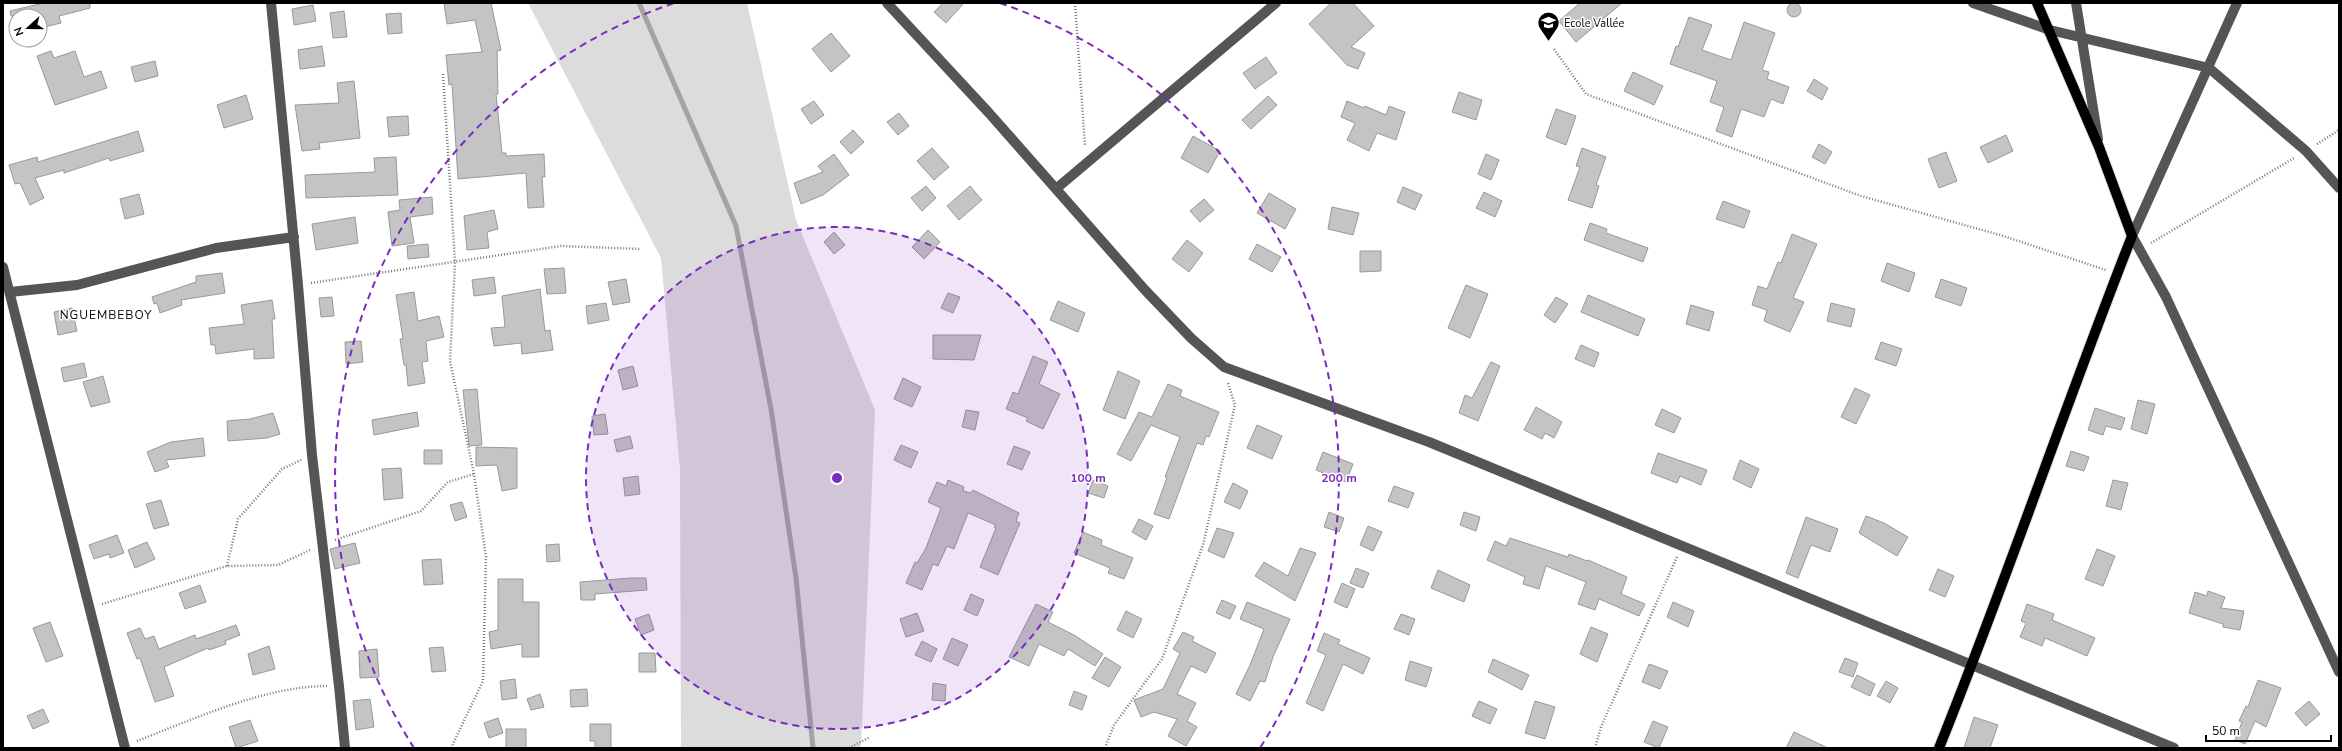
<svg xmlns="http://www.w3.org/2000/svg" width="2342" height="751" font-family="'Nunito Sans',sans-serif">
<rect width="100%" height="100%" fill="#fff"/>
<path fill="#dcdcdc" d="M528,3H747L796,220L875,410L861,748H681L680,469L661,258Z"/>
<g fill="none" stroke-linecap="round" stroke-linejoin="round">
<path stroke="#a3a3a3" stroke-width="5" d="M639,3L736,226L771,409L796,578L813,748"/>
</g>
<path fill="#c4c4c4" stroke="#999" d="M1787 10a7 7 0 1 1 14 0a7 7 0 1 1-14 0Z
M43,3H90V8L59,16L61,23L40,28V16H11L10,11Z
M444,3H491L501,50L497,51L498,94H496L502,153H506V156L544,154L545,177H542L544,207L528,208L526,173L458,179L452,84L449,85L446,55L482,52L475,20L447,24Z
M943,3H964L946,23L934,12Z
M1331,3H1353L1374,26L1351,47L1365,53L1358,69L1347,65L1309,24Z
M1580,3H1622L1576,42L1559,21Z
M313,5L316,21L294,25L292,9Z
M344,11L347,37L333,38L330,13Z
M401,13L402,33L388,34L386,14Z
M1689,17L1712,25L1702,50L1731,60L1744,22L1775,33L1762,70L1769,72L1767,79L1789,87L1783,104L1771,99L1764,117L1741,109L1732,137L1716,131L1724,107L1710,102L1717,81L1670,64L1676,46L1678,47Z
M831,33L850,56L831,72L812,49Z
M322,46L325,66L300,69L298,50Z
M51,51L54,58L75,51L84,77L101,71L107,88L55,105L37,56Z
M1266,57L1277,73L1255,89L1243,73Z
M155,61L158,76L135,82L131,67Z
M1633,72L1663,86L1654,105L1624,91Z
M1814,79L1828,88L1822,100L1807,91Z
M354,81L360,138L319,143L320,149L302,151L295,105L339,103L337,83Z
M1459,92L1482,100L1476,120L1452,112Z
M246,95L253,119L224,128L217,105Z
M1268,96L1277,105L1251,129L1242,120Z
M814,101L824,115L811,124L801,109Z
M1347,101L1364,108L1365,106L1386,115L1389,106L1405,112L1396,140L1377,133L1369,151L1347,140L1355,123L1341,117Z
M1556,109L1576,116L1566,145L1546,137Z
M899,113L909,126L898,135L887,122Z
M408,116L409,135L389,137L387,117Z
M853,130L864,142L851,154L840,142Z
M138,131L144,151L110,161L109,158L64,173V170L35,178L44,198L30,205L20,183L15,184L9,165L37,157L38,162Z
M2006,135L2013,151L1988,163L1980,147Z
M1193,136L1220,151L1208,173L1181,158Z
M1819,144L1832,152L1825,164L1812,157Z
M932,148L949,167L934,180L917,161Z
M1582,148L1606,157L1596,185L1599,186L1592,208L1568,200L1580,167L1576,166Z
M1946,152L1957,181L1939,188L1928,159Z
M834,154L849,175L823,195L801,204L794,183L823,172L818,166Z
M1486,154L1499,160L1491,180L1478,174Z
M396,157L398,195L306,198L305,175L375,172L374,158Z
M926,186L936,198L922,211L911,198Z
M970,186L982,200L959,220L947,206Z
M1403,187L1422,195L1415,210L1397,202Z
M1484,192L1502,201L1495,217L1476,208Z
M1269,193L1296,209L1285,229L1257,213Z
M139,194L144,214L125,219L120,199Z
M432,197L433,214L410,217L414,243L392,246L388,212L400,210L399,200Z
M1204,199L1214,210L1200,222L1190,211Z
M1723,201L1750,211L1744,228L1716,219Z
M1332,207L1359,213L1353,235L1328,229Z
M494,210L498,229L487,232L489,248L467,250L464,216Z
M355,217L358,243L316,250L312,224Z
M1590,223L1607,229L1606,233L1648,248L1643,262L1584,240Z
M928,230L940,242L924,259L912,247Z
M834,232L845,245L834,254L824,242Z
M1792,234L1817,244L1793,298L1804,302L1790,332L1764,321L1767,310L1752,305L1758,286L1767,289L1778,262L1781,263Z
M1187,240L1203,253L1189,272L1172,259Z
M428,244L429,257L408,259L407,246Z
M1257,244L1281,257L1272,272L1249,259Z
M1360,251H1381V271L1360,272Z
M1887,263L1915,273L1909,292L1881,281Z
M564,268L566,293L547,294L544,269Z
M222,273L225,293L181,300L182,305L160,313L157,303L154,304L152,297L196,282V276Z
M494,277L496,293L474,296L472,280Z
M626,279L630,302L613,305L608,282Z
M1941,279L1967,288L1961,306L1935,297Z
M1466,285L1488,294L1470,338L1448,328Z
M540,289L545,331L550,330L553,350L522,354L521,343L494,346L491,328L505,327L502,296Z
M414,292L418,321L439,316L444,337L426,341L428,361L422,362L425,383L408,386L406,365H404L400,339H403L396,295Z
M948,293L960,297L953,313L941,308Z
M1588,295L1645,319L1638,336L1581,312Z
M332,297L334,316L321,317L319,298Z
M1556,297L1568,304L1555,323L1544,315Z
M272,300L275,319H272L274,358L254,359V349L216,354L215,345H211L209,328L244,324L241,305Z
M1058,301L1085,313L1078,332L1050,320Z
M606,303L609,320L588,324L586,306Z
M1831,303L1855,309L1851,327L1827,321Z
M1691,305L1714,312L1709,331L1686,324Z
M72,308L77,331L58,335L54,312Z
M933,335H981L974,360L933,359Z
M361,341L363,362L346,364L345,342Z
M1881,342L1902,349L1896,366L1875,359Z
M1581,345L1599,353L1594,367L1575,359Z
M1033,356L1048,362L1039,384L1060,394L1043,429L1026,421L1028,418L1006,409L1013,392L1018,394Z
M1491,362L1500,366L1478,421L1459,413L1465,395L1472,398Z
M84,363L87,377L64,382L61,368Z
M633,366L638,386L623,390L618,370Z
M1118,371L1140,381L1125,419L1103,410Z
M103,376L110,402L91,407L83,382Z
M903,378L921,387L912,407L894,399Z
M1168,384L1182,390L1180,396L1219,412L1209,437L1206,436L1203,445L1197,443L1169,519L1154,514L1167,477H1165L1180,437L1151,425L1131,461L1117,454L1139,412L1152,417Z
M1855,388L1870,395L1856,424L1841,417Z
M477,389L482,445L469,446L463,390Z
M2138,400L2155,404L2147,434L2131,429Z
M1536,407L1562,422L1554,438L1545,433L1542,439L1524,430Z
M2095,408L2125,418L2121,430L2106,426L2103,435L2088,430Z
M1662,409L1681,418L1674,433L1655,425Z
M966,410L979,412L975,430L962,427Z
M417,412L419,426L374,435L372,420Z
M273,413L280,434L267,438L228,441L227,421L250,419Z
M605,414L608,434L594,435L592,416Z
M1257,425L1282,436L1272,459L1247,448Z
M630,436L633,448L617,452L614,440Z
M203,438L205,456L166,460L169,467L155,472L147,452L171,442Z
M901,445L918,452L911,468L894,460Z
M1014,446L1030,452L1022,470L1007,464Z
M476,447L517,448V488L502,491L497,465L476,466Z
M424,450H442V464H424Z
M2071,451L2089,457L2084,471L2066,466Z
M1323,452L1353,464L1346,482L1316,470Z
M1658,453L1707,470L1701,485L1680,476L1677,483L1651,473Z
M1740,460L1759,469L1751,488L1733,479Z
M401,468L403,498L384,500L382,469Z
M638,476L640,494L625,496L623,478Z
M948,480L964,487L963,491L971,493L973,490L1019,513L1016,521L1020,523L998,575L980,567L996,528L994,527L996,525L968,513L954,549L947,546L938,566L933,564L922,590L906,583L915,562L917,563L926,548L941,508L928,502L937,482L946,486Z
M1093,480L1108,486L1104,498L1088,493Z
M2113,480L2128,483L2121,510L2106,506Z
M1233,483L1248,491L1240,509L1224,502Z
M1394,486L1414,493L1408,508L1388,501Z
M161,500L169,525L154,529L146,504Z
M462,502L467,517L455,521L450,505Z
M1329,512L1344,518L1339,532L1324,527Z
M1464,512L1480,517L1476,531L1460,525Z
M1866,516L1884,523L1908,537L1897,556L1859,533Z
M1806,517L1838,529L1830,552L1811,545L1798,578L1786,573Z
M1139,519L1153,526L1146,540L1132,532Z
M1368,526L1382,532L1373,551L1360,545Z
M1217,528L1234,533L1224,558L1208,551Z
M1083,532L1102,540L1101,545L1133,558L1124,579L1108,573L1110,568L1074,553Z
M117,535L124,553L110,558L109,554L94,559L89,545Z
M1510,538L1568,557L1569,554L1587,561L1588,560L1627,577L1621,594L1645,604L1639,616L1599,599L1595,610L1578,604L1586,582L1546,566L1539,589L1523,584L1525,577L1487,560L1495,541L1506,546Z
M147,542L155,559L135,568L128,550Z
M355,543L360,563L335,569L330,549Z
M559,544L560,561L547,562L546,545Z
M1300,548L1316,553L1295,601L1255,576L1264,562L1288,576Z
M2097,549L2115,556L2103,586L2085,579Z
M441,559L443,584L424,585L422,560Z
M1356,568L1369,573L1363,588L1350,583Z
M1938,569L1954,576L1945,597L1929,590Z
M1438,570L1470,585L1464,602L1431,588Z
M631,578H646L647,590L595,594V600H581L580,582Z
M498,579H523V602H539V657H522V644L491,649L489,632L498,630Z
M1342,583L1355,589L1347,608L1334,602Z
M200,585L206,602L185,609L179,593Z
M2208,591L2225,597L2221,608L2244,611L2240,630L2223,627V624L2189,613L2195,592L2207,596Z
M971,594L984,600L977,616L964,610Z
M1222,600L1236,606L1230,619L1216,613Z
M1247,602L1290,619L1273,657L1265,682L1260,681L1250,701L1236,694L1250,665L1264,629L1240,619Z
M1673,602L1694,611L1688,627L1667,617Z
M1036,604L1053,612L1048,622L1074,635L1103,654L1095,666L1068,649L1064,656L1039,644L1029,666L1009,657Z
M2027,604L2054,614L2052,620L2095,638L2087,656L2045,638L2042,646L2020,637L2026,623L2021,621Z
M1126,611L1142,619L1133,638L1117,630Z
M917,613L924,631L906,637L900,619Z
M649,614L654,630L641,635L635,619Z
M1401,614L1415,619L1409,635L1394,629Z
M50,622L63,656L46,662L33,628Z
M236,625L240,635L225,641L226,644L209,650L208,648L164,667L174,696L155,702L140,658L137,659L127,633L140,628L145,639L154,636L159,649L195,635L196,639Z
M1591,627L1608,634L1597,662L1580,654Z
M1183,632L1194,637L1192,641L1216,653L1206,673L1191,666L1177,694L1196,703L1187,721L1197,727L1186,746L1168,736L1177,719L1154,712L1141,717L1134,700L1163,689L1180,653L1173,649Z
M1324,633L1340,640L1338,644L1370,658L1363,674L1343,664L1323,711L1306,703L1326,655L1317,651Z
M952,638L968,645L958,666L943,659Z
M922,641L937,649L931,662L915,655Z
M269,646L275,669L253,675L248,654Z
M443,647L446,671L432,672L429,648Z
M377,649L379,677L360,678L359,651Z
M639,653H655L656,672H639Z
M1105,657L1121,667L1109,687L1092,678Z
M1845,658L1858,663L1853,677L1839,672Z
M1493,659L1529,675L1522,690L1488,672Z
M1410,661L1432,668L1426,687L1405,680Z
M1649,664L1668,671L1660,689L1642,682Z
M1857,675L1875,684L1870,696L1851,687Z
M515,679L517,698L502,700L500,681Z
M2258,680L2281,688L2266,727L2255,721L2245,744L2235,740L2242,722L2239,721L2246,706L2248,707Z
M1886,681L1898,688L1890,703L1877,696Z
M933,683L946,685L945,701L932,700Z
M587,689L588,706L571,707L570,690Z
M1074,691L1087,696L1082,710L1069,705Z
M540,694L544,707L531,710L527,699Z
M370,699L374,727L356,730L353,701Z
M1479,701L1497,709L1490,724L1472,716Z
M1535,701L1555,707L1545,739L1525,733Z
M2309,701L2320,714L2306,726L2295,713Z
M43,709L49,722L33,729L27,716Z
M1974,717L1998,725L1990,748H1964Z
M498,718L503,733L489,738L484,723Z
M250,720L258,741L236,748L229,727Z
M1653,721L1668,727L1659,748L1644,742Z
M590,724H611V748H595V741H590Z
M506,729H526V748H506Z
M1794,732L1828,748H1786Z"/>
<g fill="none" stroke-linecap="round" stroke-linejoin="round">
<defs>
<path id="major" d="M1939,748C2007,579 2065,406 2132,236L2099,147L2037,3"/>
</defs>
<use href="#major" stroke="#dbdbdb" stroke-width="12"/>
<path stroke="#777" stroke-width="2.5" stroke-dasharray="1 2" stroke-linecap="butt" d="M1075,3L1085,146
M1554,49L1586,94L1861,196L2000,235L2106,270
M443,74L455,262L450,361L474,474L486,557L483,681L451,748
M2317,144L2339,130
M2151,243L2294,158
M311,283L561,246L641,249
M335,540L421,511L448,482L474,474
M227,566L238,519L282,469L301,460
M102,604L227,566L278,565L310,550
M137,741C194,719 265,686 327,686
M849,748L870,737
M1105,748L1114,725L1162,659L1203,545L1235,405L1228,383
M1595,748L1601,727L1677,557"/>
<path stroke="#555" stroke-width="10" d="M271,3L298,285L312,455L339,686L345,748
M887,3L989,113L1145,290L1191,338L1224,367L1429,442L2174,748
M1973,3L2050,30L2209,68L2306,151L2339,188
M2076,3L2098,139
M2237,3L2132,236L2166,297L2339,672
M1057,188L1276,3
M3,267L125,748
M10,292L77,285L216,248L294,237"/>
<use href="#major" stroke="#000" stroke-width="10"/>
</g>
<circle cx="837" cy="478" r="251" fill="#7b2cbf" fill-opacity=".12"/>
<g fill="none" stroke="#7b2cbf" stroke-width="2" stroke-dasharray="7 5">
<circle cx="837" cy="478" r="251"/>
<path d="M414 748A502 502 0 0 1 674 3M1000 3A502 502 0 0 1 1260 748"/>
</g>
<defs>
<symbol id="school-pin" viewBox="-11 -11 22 30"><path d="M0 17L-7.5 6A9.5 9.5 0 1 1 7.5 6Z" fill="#000" stroke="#fff"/><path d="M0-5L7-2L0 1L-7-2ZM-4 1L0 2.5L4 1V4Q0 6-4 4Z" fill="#fff"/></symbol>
</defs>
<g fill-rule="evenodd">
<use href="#school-pin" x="1536" y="10" width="25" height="34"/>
</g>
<g text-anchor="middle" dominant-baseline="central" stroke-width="3" stroke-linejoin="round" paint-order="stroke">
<g font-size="11" fill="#000" stroke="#fff" text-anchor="start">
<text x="1564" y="23">Ecole Vallée</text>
</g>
<g font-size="12" letter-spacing="1" fill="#000" stroke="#fff">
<text x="106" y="315">NGUEMBEBOY</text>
</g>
</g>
<circle cx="837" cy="478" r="6" fill="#7b2cbf" stroke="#fff" stroke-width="2"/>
<g font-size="12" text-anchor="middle" font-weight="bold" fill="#7b2cbf" stroke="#fff" stroke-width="3" stroke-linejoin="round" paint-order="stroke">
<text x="1088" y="482">100 m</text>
<text x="1339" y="482">200 m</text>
</g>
<rect width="2342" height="751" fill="none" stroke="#000000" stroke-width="8"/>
<g transform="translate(28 28) rotate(249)"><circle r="19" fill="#ffffff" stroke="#999999"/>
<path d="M0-3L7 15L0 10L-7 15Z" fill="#000000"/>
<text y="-6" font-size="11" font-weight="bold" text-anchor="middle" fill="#000000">N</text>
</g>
<path d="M2206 735v6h125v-6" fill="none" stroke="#000000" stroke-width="2"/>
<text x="2212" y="735" font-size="12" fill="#000000" stroke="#ffffff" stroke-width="3" paint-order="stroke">50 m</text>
</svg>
